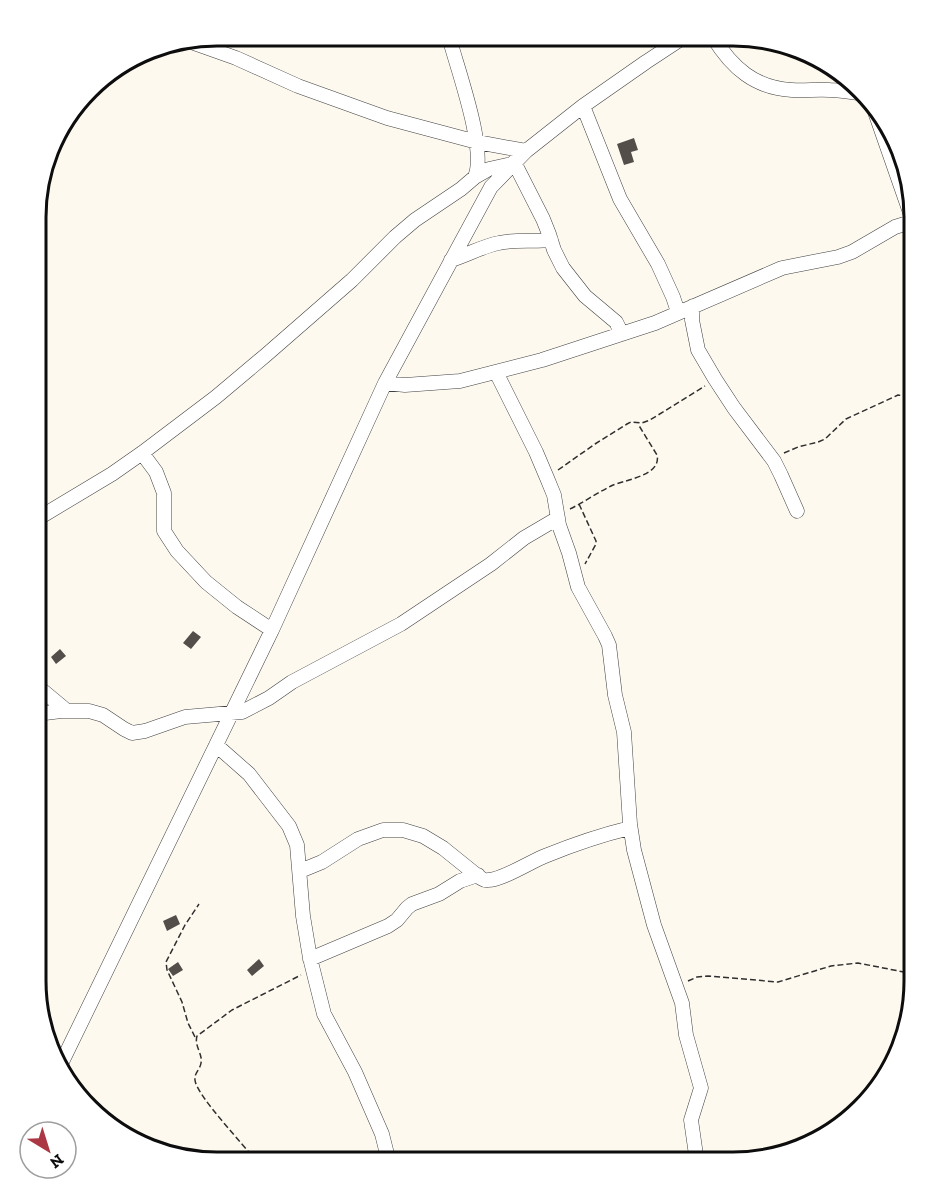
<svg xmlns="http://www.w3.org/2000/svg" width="950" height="1198" font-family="'Zilla Slab',serif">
<rect width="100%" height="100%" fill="#fdf9ef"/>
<path fill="#544e4b" d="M634,138L638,150L631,152L634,162L624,165L617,144Z
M193,631L201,637L191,649L183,643Z
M60,649L66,656L56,664L51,657Z
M176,915L180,924L167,931L163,921Z
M259,959L264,966L252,976L247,970Z
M178,962L183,970L173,976L168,969Z"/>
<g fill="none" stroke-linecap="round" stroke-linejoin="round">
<defs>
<path id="minor" d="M449,37C457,68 487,149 475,177
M713,37C732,68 755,88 792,90C805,91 817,89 830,90C839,90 849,92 858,93
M188,41L236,58L298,86L387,118L477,142L526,151
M583,106L620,199L658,264L673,297L678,312
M875,112L913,221
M514,162L543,219L549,234L554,250L563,268L585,296L616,322L622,334
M451,260C467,255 483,246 499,243C516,239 534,242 551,240
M693,306L692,320L698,350L715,379L734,408L774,461L781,475L797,511
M496,372L536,452L547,478L554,495L559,525L569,553L578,587L605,636L609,645L615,695L624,732L630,824L634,850L654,925L682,1003L686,1035L701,1088L691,1120L697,1162
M385,383L405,385L460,381L542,360L655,323L782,268L838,257L852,252L895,227L914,221
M142,453L156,472L164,493V531L177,551L206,582L237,607L272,630
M37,519L112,474L142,453L216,397L266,355L352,280L395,237L415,220L461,189L475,177L489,169L512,164
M37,686L67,711
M37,714L61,711H89L103,715L124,729L132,733L145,731L185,717L242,712L269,698L292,682L401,624L491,564L524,538L558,518
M216,745L249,774L289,826L297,845L303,916L310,958L324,1014L355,1072L382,1134L389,1162
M300,871L322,862L358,839L383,830H403L423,836L443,848L479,877C483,879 484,881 488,880C502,880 530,862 545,856C572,845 601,835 630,828
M310,959L388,926L397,920L407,908L412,904L439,894L460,881L478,875
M59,1068L272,630L385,383L491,187L526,151L583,106L646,62L684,37"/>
</defs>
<use href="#minor" stroke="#404040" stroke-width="15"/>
<path stroke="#2f2f2f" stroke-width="1.5" stroke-dasharray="6 3" stroke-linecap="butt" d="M784,453L798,447L818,442L825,439L846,419L898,395L904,396L909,401
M558,470L595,444L627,424L631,422L642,423L650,420L705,386
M579,504L596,541V544L585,564
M570,509C584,502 597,493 611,486C623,480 662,476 657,455L638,424
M688,981L697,977L708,976L778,982L831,966L858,963L914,974
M195,1037L188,1023L182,1002L167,970L166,962L185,925L199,904
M257,1162C245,1146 196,1095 195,1080C194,1073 200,1070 201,1063C203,1054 194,1046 197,1036L232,1010L301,975"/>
<use href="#minor" stroke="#fff" stroke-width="14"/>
</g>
<path d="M0 0H950V1198H0ZM217 46H733A171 171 0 0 1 904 217V981A171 171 0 0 1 733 1152H217A171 171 0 0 1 46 981V217A171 171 0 0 1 217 46Z" fill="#fff" fill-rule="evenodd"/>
<path fill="none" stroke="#0d0d0d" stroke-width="3" d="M217 46H733A171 171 0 0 1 904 217V981A171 171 0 0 1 733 1152H217A171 171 0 0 1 46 981V217A171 171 0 0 1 217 46Z"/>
<g transform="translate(48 1150) rotate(142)"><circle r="28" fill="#ffffff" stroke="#9e9e9e" stroke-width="1.5"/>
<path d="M0-4.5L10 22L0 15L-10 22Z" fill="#ab3744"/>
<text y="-9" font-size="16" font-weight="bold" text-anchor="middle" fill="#0d0d0d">N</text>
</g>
</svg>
